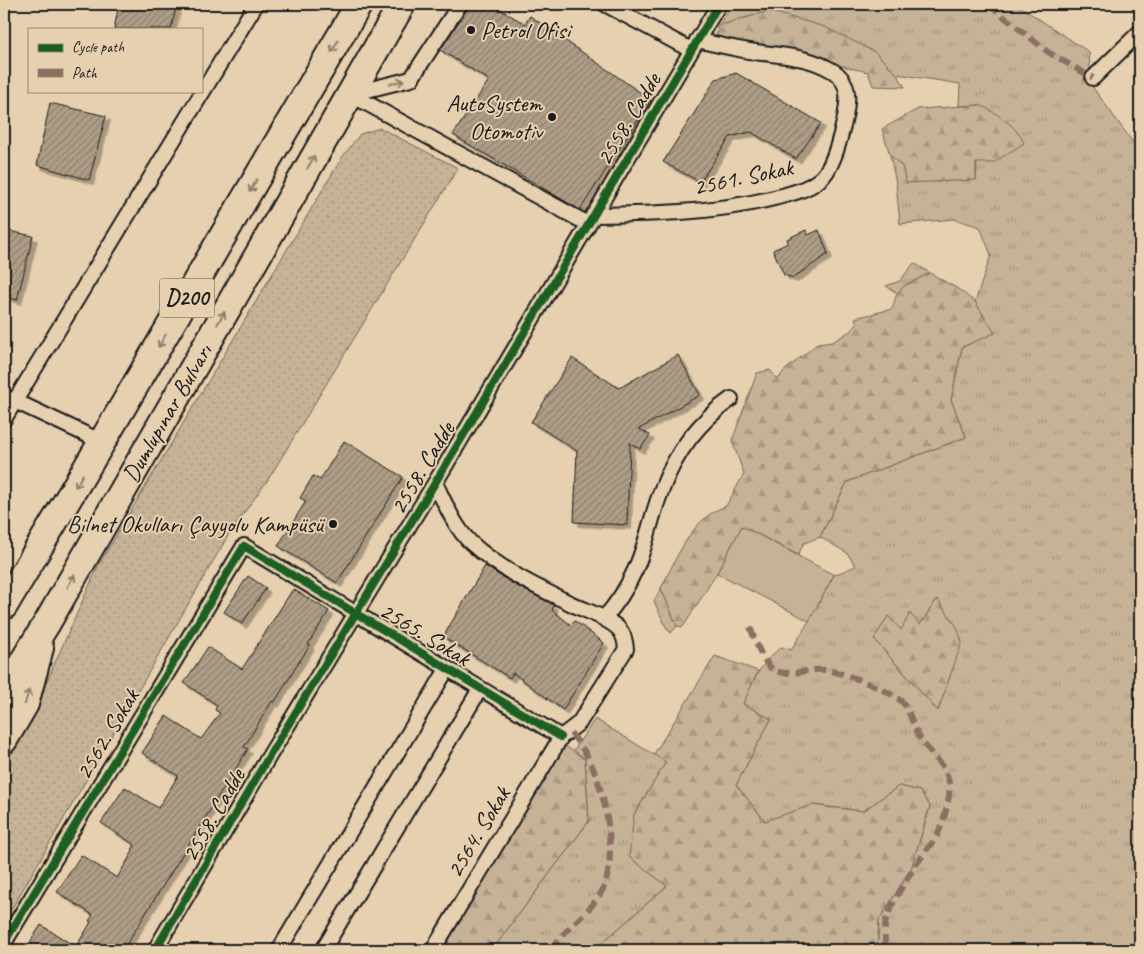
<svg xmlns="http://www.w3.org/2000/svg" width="1144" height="954" font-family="Caveat,sans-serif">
<defs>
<pattern id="grass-tufts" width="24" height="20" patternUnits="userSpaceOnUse" patternTransform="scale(1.25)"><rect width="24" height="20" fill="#c5b297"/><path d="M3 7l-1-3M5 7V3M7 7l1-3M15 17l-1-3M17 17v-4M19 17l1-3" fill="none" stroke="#a99882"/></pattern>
<pattern id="forest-firs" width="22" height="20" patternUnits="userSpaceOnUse" patternTransform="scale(1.25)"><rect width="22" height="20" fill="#c5b297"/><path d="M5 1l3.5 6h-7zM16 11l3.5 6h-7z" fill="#a99882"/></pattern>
<pattern id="park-dots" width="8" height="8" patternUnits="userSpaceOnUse" patternTransform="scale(1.25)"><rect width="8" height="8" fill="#c5b297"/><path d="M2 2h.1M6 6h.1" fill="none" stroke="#a99882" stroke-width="1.8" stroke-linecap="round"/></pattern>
<pattern id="building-hatch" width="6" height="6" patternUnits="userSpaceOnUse" patternTransform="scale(1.25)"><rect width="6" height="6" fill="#ae9e87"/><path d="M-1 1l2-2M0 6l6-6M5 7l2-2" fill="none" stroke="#8d806e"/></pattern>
<filter id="shadow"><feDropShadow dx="4.5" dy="4.5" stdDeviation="0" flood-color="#0004"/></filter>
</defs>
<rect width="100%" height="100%" fill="#e6d0af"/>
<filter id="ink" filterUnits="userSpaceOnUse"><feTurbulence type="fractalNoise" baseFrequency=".02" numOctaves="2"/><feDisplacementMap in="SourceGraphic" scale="10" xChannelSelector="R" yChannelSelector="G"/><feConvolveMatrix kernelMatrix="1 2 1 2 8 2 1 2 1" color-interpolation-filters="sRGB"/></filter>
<g filter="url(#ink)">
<path fill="url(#grass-tufts)" stroke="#70675a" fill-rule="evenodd" d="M733,4H1016L1089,52L1091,85L1140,152V950H877L879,920L911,869L930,807L920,791L899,786L863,811L812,805L766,822L736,785L771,719L743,704C754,678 759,666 781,647L791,650L809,621L834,575L856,566L847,553L820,537L847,482L966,437L951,400L962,347L994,333L975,302L991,255L980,227L954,219L900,224L896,183L890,155L902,166L976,180L980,105L959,106L960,84L897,74L875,52L769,11L718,26ZM936,600L938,711L874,639L920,625Z
M914,263L930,273L904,286L897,293L886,286L900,281Z
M661,588L677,626L671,633L666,627L654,601Z
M595,719L666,762L634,815L667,886L594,950H492L589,821L585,759L574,750Z"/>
<path fill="url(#forest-firs)" stroke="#70675a" d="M769,11L825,27L875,52L897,74L905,87L873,86L868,72L716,38L718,26Z
M980,105C998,114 1016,125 1024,143L993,163H976V180L906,183L902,166L890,155L882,129L918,109Z
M930,273L958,289L975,302L995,333L962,347L951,400L966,437L847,482L820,537L804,543L798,555L742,526L717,573L683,627L677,626L661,588C677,558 691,518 726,506L744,474L732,441L757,373L770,370L778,380L783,372L817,344L832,342L852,330L857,324L855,318L892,309L897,293L904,286Z
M937,599L957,627L962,642L938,711L874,639L888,616L901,630L910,613L920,625Z
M715,656L758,671L743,704L771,719L736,785L765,821L812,805L863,811L899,786L920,791L930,806L911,869L879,920L877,950H594L667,886L629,857L634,815L666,762L654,754Z
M562,744L585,759L589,821L492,950H443Z"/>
<path fill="url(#park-dots)" stroke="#70675a" d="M380,128L458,168L269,478L229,534L4,922V759L38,701L98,566L341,159L360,134Z"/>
<path fill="#c5b297" stroke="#70675a" d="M742,526L834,575L809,621L717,573Z"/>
<path fill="url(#building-hatch)" stroke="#1c1c1c" filter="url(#shadow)" d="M119,4H177L171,29H114Z
M469,4H491L525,24L530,16L651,100L580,210L453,135L489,80L440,50L467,9Z
M736,73L821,123L796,159L751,132L730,137L700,182L663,162L716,79Z
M50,103L106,116L89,180L37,165Z
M4,230L33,236L17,300L4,296Z
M806,230L808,235L819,230L828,254L793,278L784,275L773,250L788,243L787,239Z
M678,355L700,395L639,429L650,435L640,449L630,443L627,525L574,522L577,451L531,422L572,358L619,388Z
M344,441L403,477L337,583L278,546L306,501L300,498L313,476L320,480Z
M485,566L515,585L554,605L552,610L571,625L575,621L604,643L563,710L513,673L510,678L443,637Z
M248,576L266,588L242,624L224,612Z
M293,589L329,611L308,644L310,645L296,667L274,703L272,701L244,747L248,749L123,950H25L41,925L76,947L91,922L89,921L93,915L57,892L81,855L117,878L133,851L132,850L135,845L101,823L125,787L158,808L178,776L142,753L166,716L201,739L220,713L215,710L217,705L184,683L208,647L242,669Z"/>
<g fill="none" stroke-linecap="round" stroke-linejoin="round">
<defs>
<path id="street" d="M605,4L691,50
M1093,78L1140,32
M350,94L588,224
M351,94L411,79L460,4
M593,215C654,214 714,213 774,198C789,194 807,190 819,180C833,170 840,138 844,122C848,103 852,83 833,71C807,55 779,56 749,51C732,48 714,44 697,40
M4,398L15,401L102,442
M4,419L256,4
M604,618C617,604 627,588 635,570C647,544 651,516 662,489C676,452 698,422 731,399
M4,943L244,546L561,737
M155,950L271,753L435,483L719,4
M279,950L447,669
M323,950L480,689
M433,950L561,737L579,723L626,649C625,641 624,634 618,628C606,617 589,612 574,605C538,588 499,569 470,542C454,526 445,503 435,483"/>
<path id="highway" d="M4,606L102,442L359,4
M4,692L47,623L402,4
M4,740L25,704L40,648"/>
</defs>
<use href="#street" stroke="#1c1c1c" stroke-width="18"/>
<use href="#highway" stroke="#1c1c1c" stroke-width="30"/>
<use href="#street" stroke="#e6d0af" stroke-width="14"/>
<use href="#highway" stroke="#e6d0af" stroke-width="26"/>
<path stroke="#8d6e63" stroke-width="6" stroke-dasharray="12 6" stroke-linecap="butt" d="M988,4L1048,52L1093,78
M750,627C755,639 763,666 776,671C792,677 809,668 825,670C840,671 896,692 904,704C912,715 913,730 922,741C932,756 944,763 949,782C952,796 943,823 937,836C933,843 927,848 923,855C910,873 896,895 887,917C883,927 885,940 886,950
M551,950C565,927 591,913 603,889C618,857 606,797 592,766C587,753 578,742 569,731"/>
<defs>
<path id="cycleway" d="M4,943L244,546L561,737
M155,950L271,753L435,483L719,4"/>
</defs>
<use href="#cycleway" stroke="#e6d0af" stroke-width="11"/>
<use href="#cycleway" stroke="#1b5e20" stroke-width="8"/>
</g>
<defs><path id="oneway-shaft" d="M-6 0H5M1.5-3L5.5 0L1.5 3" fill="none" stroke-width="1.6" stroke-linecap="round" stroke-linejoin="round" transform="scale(1.25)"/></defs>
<g stroke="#8b7f6d">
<use href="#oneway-shaft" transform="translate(335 46) rotate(120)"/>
<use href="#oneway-shaft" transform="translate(397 82) rotate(-14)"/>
<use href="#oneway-shaft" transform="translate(311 162) rotate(-60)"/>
<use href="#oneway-shaft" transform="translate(253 186) rotate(120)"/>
<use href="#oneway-shaft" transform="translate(221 318) rotate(-60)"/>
<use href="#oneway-shaft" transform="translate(162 341) rotate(120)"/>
<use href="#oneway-shaft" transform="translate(79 481) rotate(121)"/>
<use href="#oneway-shaft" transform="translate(71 581) rotate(-60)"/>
<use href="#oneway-shaft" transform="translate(27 697) rotate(-74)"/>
</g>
</g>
<g fill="#1c1c1c" stroke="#e6d0af" stroke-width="2">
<circle cx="471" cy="30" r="5"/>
<circle cx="552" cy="117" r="5"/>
<circle cx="333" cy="524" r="5"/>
</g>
<g text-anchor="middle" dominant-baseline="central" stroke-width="4" stroke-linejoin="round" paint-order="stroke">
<rect fill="#e6d0af" stroke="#595248" stroke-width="1" x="159.5" y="278.5" width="55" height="39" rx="4"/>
<g font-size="22" font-weight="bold" fill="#1c1c1c">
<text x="187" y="298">D200</text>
</g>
<g font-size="24" fill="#1c1c1c" stroke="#e6d0af" text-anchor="end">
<text x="481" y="30" text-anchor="start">Petrol Ofisi</text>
<text x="542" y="103">AutoSystem<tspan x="542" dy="28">Otomotiv</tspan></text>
<text x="323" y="524">Bilnet Okulları Çayyolu Kampüsü</text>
</g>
<g font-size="24" fill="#1c1c1c" stroke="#e6d0af">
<text transform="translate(628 119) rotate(-59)">2558. Cadde</text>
<text transform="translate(743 177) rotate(-12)">2561. Sokak</text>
<text transform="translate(167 413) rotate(-60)">Dumlupınar Bulvarı</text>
<text transform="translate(422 468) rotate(-59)">2558. Cadde</text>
<text transform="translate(425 634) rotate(31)">2565. Sokak</text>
<text transform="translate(107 734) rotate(-59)">2562. Sokak</text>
<text transform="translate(213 815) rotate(-60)">2558. Cadde</text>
<text transform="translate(478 832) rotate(-59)">2564. Sokak</text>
</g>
</g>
<rect width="1144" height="954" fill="none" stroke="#e6d0af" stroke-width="20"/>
<rect x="10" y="10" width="1124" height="934" fill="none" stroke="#1c1c1c" stroke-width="2" filter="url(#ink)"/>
<rect x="28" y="28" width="175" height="65" fill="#e6d0af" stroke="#958874"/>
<rect x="38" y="44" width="25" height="8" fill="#1b5e20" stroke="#958874"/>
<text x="72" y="52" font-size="15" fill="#1c1c1c">Cycle path</text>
<rect x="38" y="69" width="25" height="8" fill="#8d6e63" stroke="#958874"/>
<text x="72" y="78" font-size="15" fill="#1c1c1c">Path</text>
</svg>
